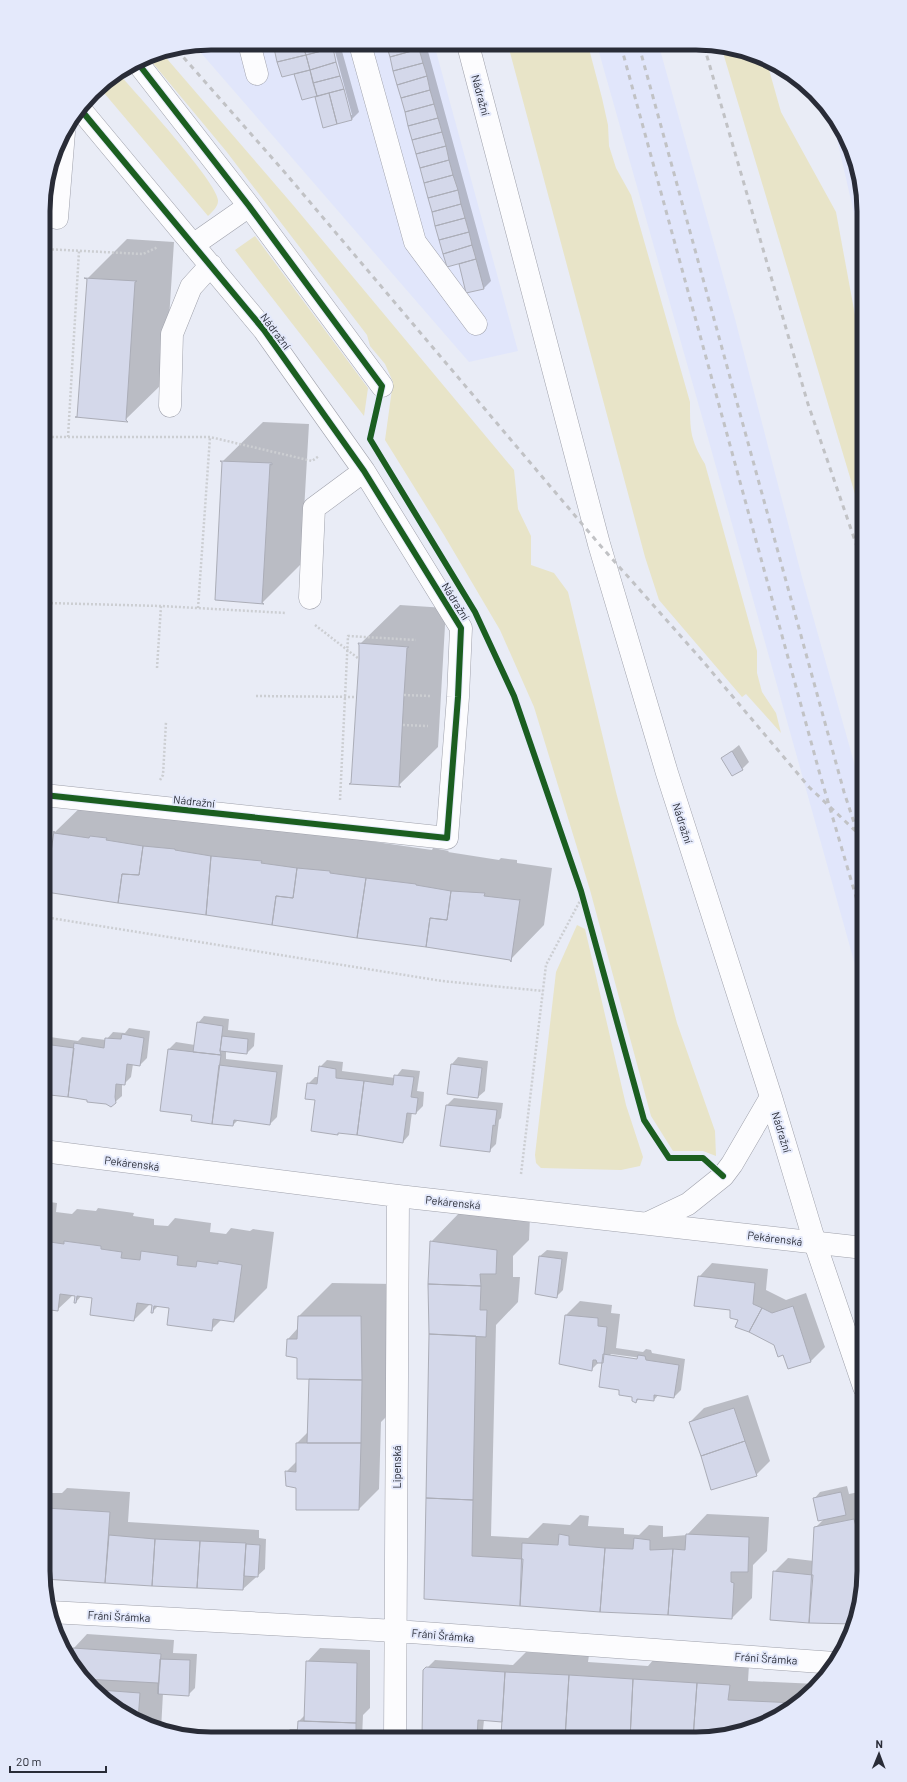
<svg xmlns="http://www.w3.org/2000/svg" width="907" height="1782" font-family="Barlow,sans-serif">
<rect width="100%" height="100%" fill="#e9ecf6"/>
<path fill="#e1e6fb" d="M211,43L434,44L518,351L469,362L195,46Z
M597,45L659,46L735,319L803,581L864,798V997L706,431Z
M831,113L836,118L855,157L864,211V257Z"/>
<path fill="#e8e4c8" d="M508,45H588L602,98L608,125L609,146L616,168L631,195L690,402C690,430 690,439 705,464L757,651V673L762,692L776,713L781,733L746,694L742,697L659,600L645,557Z
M721,46H728L766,59L781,112L836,212L864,364V518L858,504Z
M162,53L293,205L514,470L518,509L531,536V565L554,573L568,592L616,792L677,1023L715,1131L716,1156L703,1151H673L651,1116L590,890L534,707L500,630L444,535L385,440L393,382L385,364L370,346L367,335L226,151L147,56Z
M119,74C134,91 220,185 218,201C218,207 212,212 208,216L99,87Z
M255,236L368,388L364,416L235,250Z
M577,925L585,929L626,1105L643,1157L640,1166L621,1170L541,1168L536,1163L535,1155L556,972Z"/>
<path fill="#0003" fill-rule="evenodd" d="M273,43L331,44L350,115H352L333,44H340L359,112L352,119L323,126L316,96L295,72Z
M387,44H426L491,281L484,288L467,292L459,263Z
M127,239L174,242L165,381L125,420L88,278Z
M263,422L309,424L301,564L262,603L216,599L223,461Z
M400,605L446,608L438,747L398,786L360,644Z
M739,745L749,762L742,769L723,758Z
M88,800L363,838L362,840L432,850L433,848L449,851L448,852L499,860L501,858L517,860V863L552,868L544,925L511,959L54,833Z
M204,1016L229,1019L228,1030L255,1033L254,1046L247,1053L226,1050V1059L283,1065L277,1117L270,1124L238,1120L233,1125L193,1114L161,1110L169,1049L176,1042L195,1045L198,1023Z
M129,1028L150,1031L147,1058L140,1065L133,1064L131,1077L124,1084L122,1083V1096L115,1102L106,1103L89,1099L51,1094L49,1096L43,1095L44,1033L50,1034V1037L78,1041L82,1037L106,1040L113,1032L125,1033Z
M458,1057L488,1061L485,1091L478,1097L452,1064Z
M327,1060L343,1062L342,1071L395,1078L402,1069L420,1071L417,1091L424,1092L423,1106L416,1113L412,1112L409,1135L403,1142L357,1134L339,1132L337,1134L308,1084L315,1077H319L320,1067Z
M454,1098L503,1103L501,1118L499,1120L496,1144L489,1151L447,1105Z
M43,1201L57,1203L56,1212L72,1214L77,1209L96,1211L98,1208L134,1213L133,1216L154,1219V1225L168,1226L175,1218L211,1223L210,1232L226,1234L231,1228L250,1231L253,1229L274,1232L267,1288L234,1321L222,1319L211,1330L170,1307L159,1305L152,1312L153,1304H150L134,1320L93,1297L82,1295L76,1302V1295H73L57,1310L43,1308Z
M464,1208L530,1217L529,1240L513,1256V1277H520L518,1302L496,1325L491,1536L528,1538L543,1523L570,1525L580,1515L589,1516L588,1526L624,1528V1534L639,1535L649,1525L663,1526V1537L687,1535L707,1514L769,1517L767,1551L753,1565L752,1598L732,1618L425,1598L431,1242Z
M547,1250L568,1252L563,1290L556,1297L540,1256Z
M712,1263L768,1269L766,1290L786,1300L806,1293L825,1347L811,1361L789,1367L784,1354L775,1344L736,1326L740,1319L699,1277Z
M332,1283L394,1284V1409L381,1422L379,1489L359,1509L286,1472L297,1461V1443L308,1432L310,1379L298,1357L287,1355L288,1339L298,1328L299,1316Z
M580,1301L612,1305L611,1313L620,1314L616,1348L643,1352L646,1349L651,1350L652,1353L685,1359L681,1390L674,1397L659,1394L654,1400L640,1398L636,1402L633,1396L620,1389L603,1362H599L592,1369L560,1363L566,1315ZM611,1354L642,1358V1360L609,1356Z
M748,1395L770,1461L756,1475L690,1422L704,1408Z
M43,1482H46L45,1493H62L67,1488L130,1492L128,1522L259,1530V1538L266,1539L265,1569L243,1589L44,1579L43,1571Z
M847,1486L849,1494L864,1491V1582L774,1572L788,1558L814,1561L815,1528L824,1519L814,1499L820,1492Z
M87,1634L174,1640L173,1653L197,1654L195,1688L188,1695L163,1693L161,1730L147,1726L101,1697L73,1666L74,1648Z
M320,1648L370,1650V1708L363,1715L362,1738H284V1736L290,1729H298L299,1721L305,1715L307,1662Z
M526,1652L589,1655L588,1662L648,1666L654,1659L749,1665L748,1681L818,1684L789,1710L750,1730L696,1739H615L567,1736L560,1739H537V1737L506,1736V1738H423L424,1671L435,1660L513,1665ZM484,1720L503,1722V1731L483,1730Z"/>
<path fill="#d4d8ea" stroke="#abadb7" d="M272,43H291L274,48Z
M291,43L302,44L306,55L277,62L274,48Z
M302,44H332L333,48L306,55Z
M386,44H418L419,49L390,57Z
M333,48L336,62L310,70L306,55Z
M419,49L423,63L393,71L390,57Z
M306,55L310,70L282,77L277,62Z
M336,62L340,76L313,83L310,70Z
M423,63L427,76L397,85L393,71Z
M310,70L317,96L302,100L294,74Z
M340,76L344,89L317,96L313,83Z
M427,76L430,90L401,98L397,85Z
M344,89L352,120L337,124L329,93Z
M430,90L434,104L405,112L401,98Z
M329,93L337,124L323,128L315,97Z
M434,104L438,118L408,126L405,112Z
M438,118L442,132L412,140L408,126Z
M442,132L446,146L416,154L412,140Z
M446,146L449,160L420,168L416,154Z
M449,160L453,175L424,183L420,168Z
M453,175L458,190L428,198L424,183Z
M458,190L461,204L432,212L428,198Z
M461,204L465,218L435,226L432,212Z
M465,218L469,232L439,240L435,226Z
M469,232L472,245L443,254L439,240Z
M472,245L476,259L447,267L443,254Z
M476,259L484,289L466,293L459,264Z
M84,278L137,281L135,282L126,420L128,422L75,417H77L87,279Z
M220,461L272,463V465L270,464L262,603L264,604L215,600L222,462Z
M358,643L409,647L407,648L404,695L399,786L401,787L349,784L351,783L359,659V645Z
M732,751L743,770L732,776L721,758Z
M54,831V833L89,838L90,836L107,838L106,840L143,846L139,875L122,874L118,903L46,892L45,894Z
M143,846L175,849V850L211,856L206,915L118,903L122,874L139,875Z
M211,856L262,861L261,863L297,868L293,898L276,896L272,925L206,915Z
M297,868L330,871V873L366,878L357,938L272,925L276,896L293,898Z
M366,878L416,884V885L451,891L447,920L430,918L426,947L357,938Z
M451,891L485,893L484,896L519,900L520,899L511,962L510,960L426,947L430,918L447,920Z
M197,1022L223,1026L220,1051L221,1055L193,1052Z
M122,1034L144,1038L140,1066L127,1064L125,1085L116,1084L115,1097L116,1103L111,1107L106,1104L87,1102V1100L68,1097L74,1043L104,1048L105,1038L121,1039Z
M222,1036L248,1039L247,1054L220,1051Z
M44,1040V1044L74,1048L68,1097L50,1095V1097L43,1096Z
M168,1049L221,1055L212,1124L191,1121L192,1115L160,1111Z
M451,1064L482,1068L478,1098L447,1094Z
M219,1065L277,1072L270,1125L234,1120L233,1126L212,1124Z
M319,1066L336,1069V1078L364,1081L357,1135L338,1133V1135L311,1131L315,1100L305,1099L307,1083L317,1084Z
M394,1075L414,1077L411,1097L418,1098L416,1114L407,1113L403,1143L357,1135L364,1081L393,1085Z
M446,1105L497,1110L495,1126L493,1125L490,1152L440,1146Z
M43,1241L64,1244V1241L101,1246V1249L122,1252L121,1258L140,1260L141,1251L178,1256L177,1265L196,1267L197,1261L218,1264V1261L242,1265L234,1322L213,1319L212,1331L167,1325L169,1308L154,1306L153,1313H151L152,1305L137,1303L134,1321L90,1315L92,1298L77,1296L76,1303H74L75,1296L60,1294L58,1311L43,1309Z
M430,1241L497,1250L496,1274H480L481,1286L428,1284Z
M539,1256L562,1259L557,1298L535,1294Z
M698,1276L755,1283L753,1304L762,1308L749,1332L735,1327L738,1320L730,1318V1310L694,1306Z
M428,1284L481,1286L480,1310H487L486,1337L429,1334Z
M793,1306L811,1362L788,1369L783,1355L778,1357L774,1345L749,1332L762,1308L772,1313Z
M565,1315L598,1318V1326L607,1327L603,1363H597L596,1360H593L592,1371L559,1364Z
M298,1316H361L362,1380L297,1379V1358L286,1356L287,1339H297Z
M429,1334L476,1336L473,1500L426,1498Z
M603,1354L637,1359L638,1355L645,1356L646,1360L679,1365L674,1398L654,1395V1401L637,1399L636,1403L632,1401V1397L619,1395V1390L599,1387Z
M309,1379L362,1380L361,1443H307Z
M734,1408L745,1441L701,1456L689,1422Z
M745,1441L757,1476L711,1490L701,1456Z
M296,1443H361L359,1510H296V1488L286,1486L285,1471L296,1472Z
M841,1492L846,1515L818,1521L813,1498Z
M426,1498L473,1500L472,1556L523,1559L520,1606L424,1599Z
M46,1508L110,1512L105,1583L44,1579L43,1552Z
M854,1519L864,1556V1582L854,1624L809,1623L814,1527Z
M559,1534L569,1536V1545L605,1548L600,1612L520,1606L522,1543L558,1545Z
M686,1534L749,1537L748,1572H731V1582L734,1583L732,1619L668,1615L673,1549L685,1550Z
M109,1535L155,1539L152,1586L105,1583Z
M634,1538L650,1540V1550L673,1549L668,1615L600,1612L605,1548L633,1549Z
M155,1539L200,1541L197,1588L152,1586Z
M200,1541L246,1543L243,1590L197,1588Z
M246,1544L260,1545L258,1577L244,1576Z
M773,1571L813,1575L809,1623L770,1620Z
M73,1648L161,1654L158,1694V1683L84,1679L72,1665Z
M160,1659L190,1660L189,1696L158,1694Z
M306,1661L357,1663L356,1723L304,1721Z
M426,1667L505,1672L502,1722L478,1720L477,1738H422L423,1670Z
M505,1672L569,1675L565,1739L501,1736Z
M569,1675L633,1679L630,1739H579L565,1737Z
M633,1679L697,1683L693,1739H630Z
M697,1683L730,1685L728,1700L797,1703L789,1710L750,1730L693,1739Z
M100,1690L140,1693L138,1721L101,1697Z
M298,1721L356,1723V1738H283V1735H297Z"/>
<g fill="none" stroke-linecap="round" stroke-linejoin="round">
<defs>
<path id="minor" d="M249,43L257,74
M360,44L415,242L476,324
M137,62L249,206L382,386
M57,218L64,132
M193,245L249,206
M170,406L172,334L191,287L211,265
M310,598L314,508L364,471
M44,795L447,838L458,697L461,628L364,471L264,330L81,110
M43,1151L398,1196L864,1248
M50,1612L396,1631L835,1663
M395,1738L398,1196"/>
<path id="major" d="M468,45L599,544L667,773L771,1097L815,1243L864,1387
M648,1223L688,1204L723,1176L732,1164L771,1097"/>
</defs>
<use href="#minor" stroke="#9fa1ab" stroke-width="23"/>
<use href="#major" stroke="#9fa1ab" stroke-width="23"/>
<path stroke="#ccced2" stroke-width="2.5" stroke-dasharray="2 2" stroke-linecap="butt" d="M44,249L143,254L158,247
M44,437H210L312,461L319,456
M68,437L79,251
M47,603L161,606L286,613
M198,608L210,437
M315,625L359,659
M157,668L161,606
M404,695L430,696
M256,696L356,697
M403,725L428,726
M160,780L163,775L166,722
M340,800L348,636L416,640
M44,917L442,981L543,991
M521,1174L546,965L582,897"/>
<use href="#minor" stroke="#fcfcfe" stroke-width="22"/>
<use href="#major" stroke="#fcfcfe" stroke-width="22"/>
<path stroke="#c1c2c5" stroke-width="3" stroke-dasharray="5 5" stroke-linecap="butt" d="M621,46L819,771L864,924
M639,46L844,792L864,853
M704,46L808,404L864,567
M177,50L287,175L599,544L701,659L809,787L864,839"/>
<defs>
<path id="cycleway" d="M137,62L249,206L382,386L370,439L475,612L514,696L581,891L644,1120L669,1158H703L723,1176
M44,795L447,838L458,697L461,628L364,471L264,330L81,110"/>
</defs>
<use href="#cycleway" stroke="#e4e9fb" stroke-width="8"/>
<use href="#cycleway" stroke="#1b5e20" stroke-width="6"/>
</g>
<g text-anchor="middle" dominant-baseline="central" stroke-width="4" stroke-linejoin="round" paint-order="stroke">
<g font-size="11" fill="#292c37" stroke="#e4e9fb">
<text transform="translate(481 95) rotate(75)">Nádražní</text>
<text transform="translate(276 331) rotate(53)">Nádražní</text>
<text transform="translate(456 601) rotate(58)">Nádražní</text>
<text transform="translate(194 801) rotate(6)">Nádražní</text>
<text transform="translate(683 823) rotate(72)">Nádražní</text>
<text transform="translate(782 1132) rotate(73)">Nádražní</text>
<text transform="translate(132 1163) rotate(7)">Pekárenská</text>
<text transform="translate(453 1202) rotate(6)">Pekárenská</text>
<text transform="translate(775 1238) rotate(7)">Pekárenská</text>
<text transform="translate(396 1467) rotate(-90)">Lipenská</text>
<text transform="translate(119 1616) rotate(3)">Fráni Šrámka</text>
<text transform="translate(443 1635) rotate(5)">Fráni Šrámka</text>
<text transform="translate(766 1658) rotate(4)">Fráni Šrámka</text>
</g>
</g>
<path d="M0 0H907V1782H0ZM211 50H696A161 161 0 0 1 857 211V1571A161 161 0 0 1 696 1732H211A161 161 0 0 1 50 1571V211A161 161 0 0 1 211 50Z" fill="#e4e9fb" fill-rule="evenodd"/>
<path fill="none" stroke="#292c37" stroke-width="5" d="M211 50H696A161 161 0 0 1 857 211V1571A161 161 0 0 1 696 1732H211A161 161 0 0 1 50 1571V211A161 161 0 0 1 211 50Z"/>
<g transform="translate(879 1754) rotate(1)" stroke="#e4e9fb" stroke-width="3" paint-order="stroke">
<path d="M0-3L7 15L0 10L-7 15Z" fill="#292c37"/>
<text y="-6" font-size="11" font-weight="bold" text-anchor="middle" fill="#292c37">N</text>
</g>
<path d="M10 1766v6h96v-6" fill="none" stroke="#292c37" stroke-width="2"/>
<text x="16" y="1766" font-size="12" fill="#292c37" stroke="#e4e9fb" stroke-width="3" paint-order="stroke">20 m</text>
</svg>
